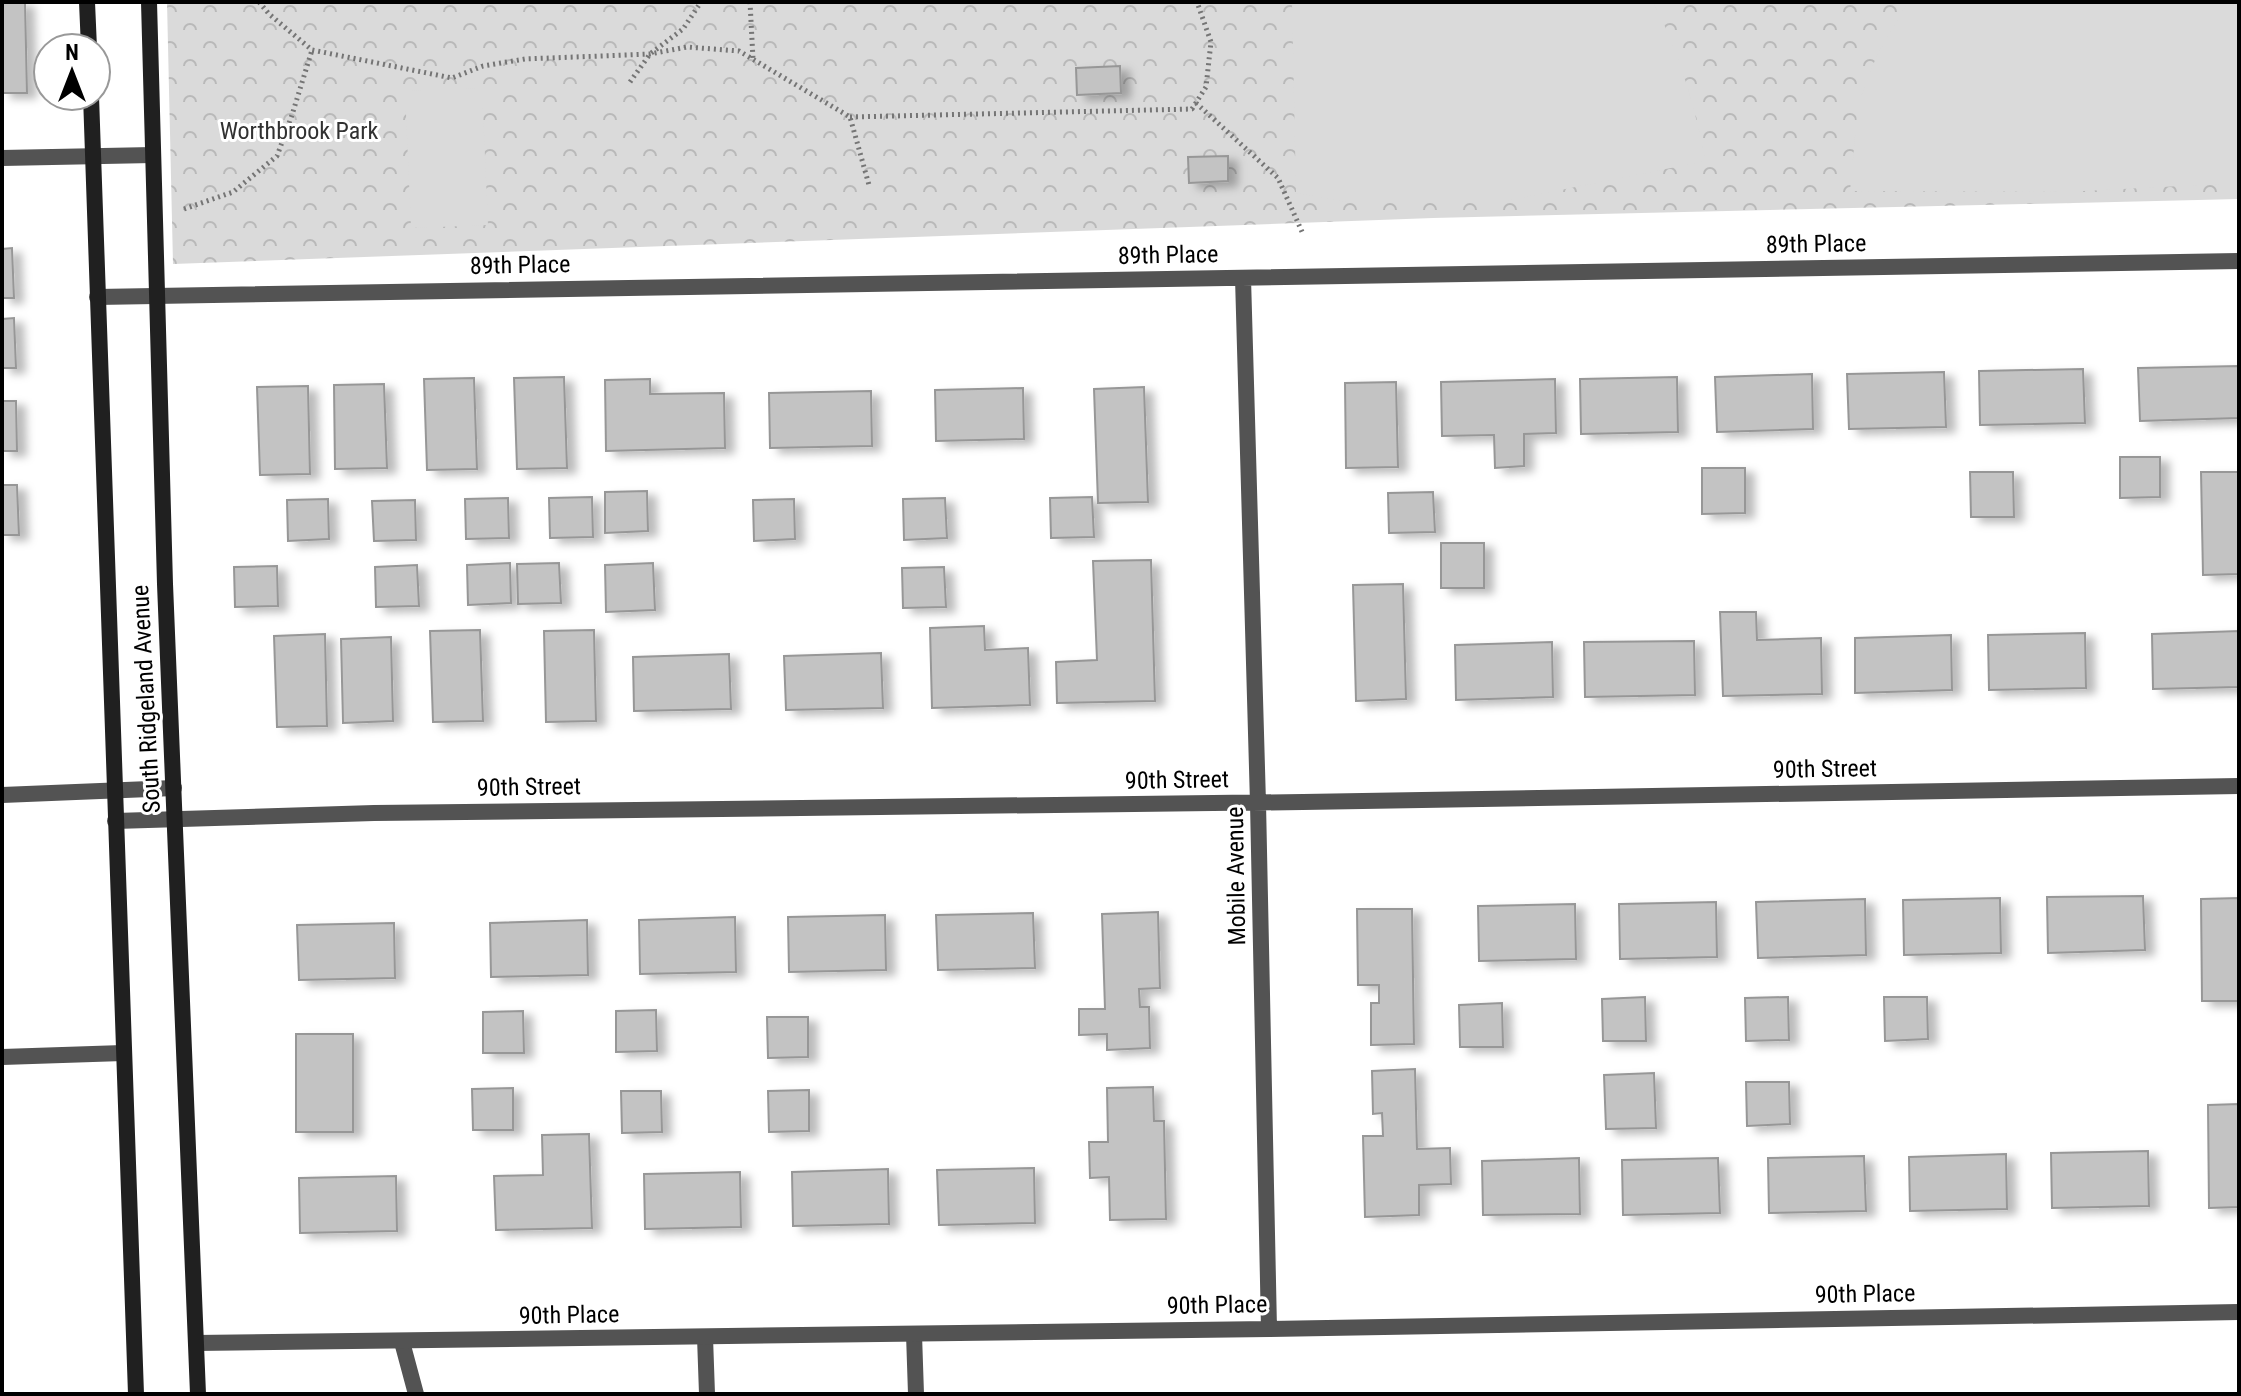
<svg xmlns="http://www.w3.org/2000/svg" width="2241" height="1396" font-family="'Roboto Condensed',sans-serif">
<defs>
<pattern id="park-crowns" width="20" height="18" patternUnits="userSpaceOnUse" patternTransform="scale(2)"><rect width="20" height="18" fill="#dadada"/><path d="M2 6a3 3 0 1 1 6 0M12 15a3 3 0 1 1 6 0" fill="none" stroke="#b9b9b9"/></pattern>
<filter id="shadow"><feDropShadow dx="9" dy="5" stdDeviation="4" flood-color="#0004"/></filter>
</defs>
<rect width="100%" height="100%" fill="#fff"/>
<path fill="url(#park-crowns)" d="M167,2H2239V199L1433,218L173,264Z"/>
<path fill="#dadada" d="M1292,2H1653C1680,53 1694,105 1706,161L1505,201L1353,203L1296,193Z
M1908,2H2239V183L2064,192L1850,191L1858,104L1877,55Z
M482,88L488,225L411,228L405,91Z"/>
<path fill="#c3c3c3" stroke="#979797" stroke-width="2" filter="url(#shadow)" d="M2,2H25L27,93H2Z
M1120,66L1121,93L1077,95L1076,68Z
M1228,156V181L1189,183L1188,157Z
M12,248L14,298H2V249Z
M14,318L16,368H2V319Z
M2239,366V418L2140,421L2138,368Z
M2083,369L2085,423L1980,425L1979,371Z
M1944,372L1946,427L1849,429L1847,374Z
M1812,374L1813,429L1717,432L1715,377Z
M564,377L567,468L517,469L514,378Z
M1677,377L1678,432L1581,434L1580,379Z
M474,378L477,469L427,470L424,379Z
M650,379V394L724,393L725,448L606,451L605,380Z
M1555,379L1556,433L1524,434V466L1495,468L1494,435L1442,436L1441,382Z
M1396,382L1398,467L1346,468L1345,383Z
M384,384L387,468L335,469L334,385Z
M308,386L310,474L260,475L257,387Z
M1144,387L1148,502L1098,503L1094,389Z
M1023,388L1024,439L936,441L935,390Z
M871,391L872,446L770,448L769,393Z
M2,401H16L17,451H2Z
M2120,457H2160V497L2120,498Z
M1702,468H1745V513L1702,514Z
M1970,472H2013L2014,517H1971Z
M2201,472H2239V574L2203,575Z
M2,485H17L19,535H2Z
M647,491L648,531L605,533V492Z
M1433,492L1435,532L1389,533L1388,493Z
M592,497L593,537L550,538L549,498Z
M1092,497L1094,537L1051,538L1050,498Z
M508,498L509,538L466,539L465,499Z
M945,498L947,538L904,540L903,499Z
M328,499L329,539L288,541L287,500Z
M794,499L795,539L754,541L753,500Z
M415,500L416,540L374,541L372,501Z
M1441,543H1484V588H1441Z
M1151,560L1155,701L1057,703L1056,662L1097,660L1093,561Z
M510,563L511,603L468,605L467,565Z
M559,563L561,603L518,604L517,564Z
M653,563L655,610L606,612L605,565Z
M417,565L419,606L376,607L375,567Z
M277,566L278,606L235,607L234,567Z
M944,567L946,607L903,608L902,568Z
M1403,584L1406,699L1356,701L1353,585Z
M1720,612H1756L1757,640L1821,638L1822,694L1723,696Z
M984,626L985,650L1028,648L1030,705L932,708L930,628Z
M480,630L483,721L433,722L430,631Z
M594,630L596,721L546,722L544,631Z
M2239,631V687L2153,689L2152,634Z
M2085,633L2086,688L1989,690L1988,635Z
M325,634L327,726L277,727L274,636Z
M1951,635L1952,690L1855,693V638Z
M391,637L393,721L343,723L341,639Z
M1694,641L1695,695L1585,697L1584,642Z
M1552,642L1553,697L1456,700L1455,645Z
M881,653L883,708L786,710L784,656Z
M729,654L731,709L634,711L633,657Z
M2143,896L2145,950L2048,953L2047,897Z
M2000,898L2001,953L1904,955L1903,900Z
M2239,898V1001H2202L2201,899Z
M1865,899L1866,955L1758,958L1756,902Z
M1716,902L1717,957L1620,959L1619,904Z
M1575,904L1576,959L1479,961L1478,906Z
M1357,909H1412L1414,1044L1371,1045V1003H1379V985H1358Z
M1158,912L1160,988L1139,989L1140,1007H1149L1150,1048L1107,1050V1034L1079,1035V1009H1105L1102,914Z
M1033,913L1035,968L938,970L936,915Z
M885,915L886,970L789,972L788,917Z
M735,917L736,972L640,974L639,920Z
M587,920L588,975L491,977L490,923Z
M394,923L395,978L299,980L297,925Z
M1645,997L1646,1041H1603L1602,999Z
M1788,997L1789,1040L1746,1041L1745,998Z
M1884,997H1927L1928,1039L1885,1041Z
M1502,1003L1503,1047H1460L1459,1005Z
M656,1010L657,1051L616,1052V1011Z
M523,1011L524,1053H483V1012Z
M767,1017H808V1057L768,1058Z
M296,1034H353V1132H296Z
M1415,1069L1417,1149L1450,1148L1451,1184L1419,1185V1215L1365,1217L1363,1136H1383L1382,1113L1373,1114L1372,1071Z
M1654,1073L1656,1128L1606,1129L1604,1075Z
M1746,1082H1789L1790,1124L1747,1126Z
M1153,1087L1154,1121H1164L1166,1219L1110,1220L1109,1177L1090,1178L1089,1142H1108L1107,1088Z
M513,1088V1130H473L472,1089Z
M809,1090V1131L769,1132L768,1091Z
M621,1091H661L662,1132L622,1133Z
M2239,1104V1207L2209,1208L2208,1105Z
M589,1134L592,1228L496,1230L494,1176L543,1175L542,1135Z
M2148,1151L2149,1206L2052,1208L2051,1153Z
M2006,1154L2007,1209L1910,1211L1909,1157Z
M1864,1156L1866,1211L1769,1213L1768,1158Z
M1579,1158L1580,1214L1483,1215L1482,1161Z
M1718,1158L1720,1213L1623,1215L1622,1160Z
M1034,1168L1035,1223L939,1225L937,1170Z
M888,1169L889,1224L793,1226L792,1172Z
M740,1172L741,1227L645,1229L644,1174Z
M396,1176L397,1231L300,1233L299,1178Z"/>
<g fill="none" stroke-linecap="round" stroke-linejoin="round">
<path stroke="#757575" stroke-width="5" stroke-dasharray="2 4" stroke-linecap="butt" d="M259,2L269,14L312,50L452,78L483,66L525,59L650,54L687,47L739,51L850,117L869,185
M750,2L753,59
M630,82L650,54L683,29L701,2
M1196,103L1278,178L1303,234
M850,117L1192,109L1206,87L1211,42L1197,2
M184,209L233,192L277,156L292,115L312,50"/>
<path stroke="#535353" stroke-width="16" d="M2,795L174,788
M2,1057L123,1053
M914,1334L916,1394
M705,1337L707,1394
M402,1342L416,1394"/>
<path stroke="#535353" stroke-width="16" d="M2,158L153,155
M1243,278L1258,803L1269,1329
M97,297L2239,261
M115,821L374,813L1303,802L2239,786
M196,1343L1269,1329L2239,1312"/>
<path stroke="#202020" stroke-width="16" d="M87,2L89,48
M149,2L165,584L198,1394
M91,96L136,1394"/>
</g>
<g text-anchor="middle" dominant-baseline="central" stroke-width="6" stroke-linejoin="round" paint-order="stroke">
<g font-size="24" fill="#313131" stroke="#fff">
<text x="299" y="131">Worthbrook Park</text>
</g>
<g font-size="24" fill="#000" stroke="#fff">
<text transform="translate(1816 244) rotate(-1)">89th Place</text>
<text transform="translate(1168 255) rotate(-1)">89th Place</text>
<text transform="translate(520 265) rotate(-1)">89th Place</text>
<text transform="translate(146 699) rotate(-93)">South Ridgeland Avenue</text>
<text transform="translate(1825 769) rotate(-1)">90th Street</text>
<text transform="translate(1177 780) rotate(-1)">90th Street</text>
<text transform="translate(529 787) rotate(-1)">90th Street</text>
<text transform="translate(1236 876) rotate(-91)">Mobile Avenue</text>
<text transform="translate(1865 1294) rotate(-1)">90th Place</text>
<text transform="translate(1217 1305) rotate(-1)">90th Place</text>
<text transform="translate(569 1315) rotate(-1)">90th Place</text>
</g>
</g>
<rect width="2241" height="1396" fill="none" stroke="#000000" stroke-width="8"/>
<g transform="translate(72 72)"><circle r="38" fill="#ffffff" stroke="#999999" stroke-width="2"/>
<path d="M0-6L14 30L0 20L-14 30Z" fill="#000000"/>
<text y="-12" font-size="22" font-weight="bold" text-anchor="middle" fill="#000000">N</text>
</g>
</svg>
